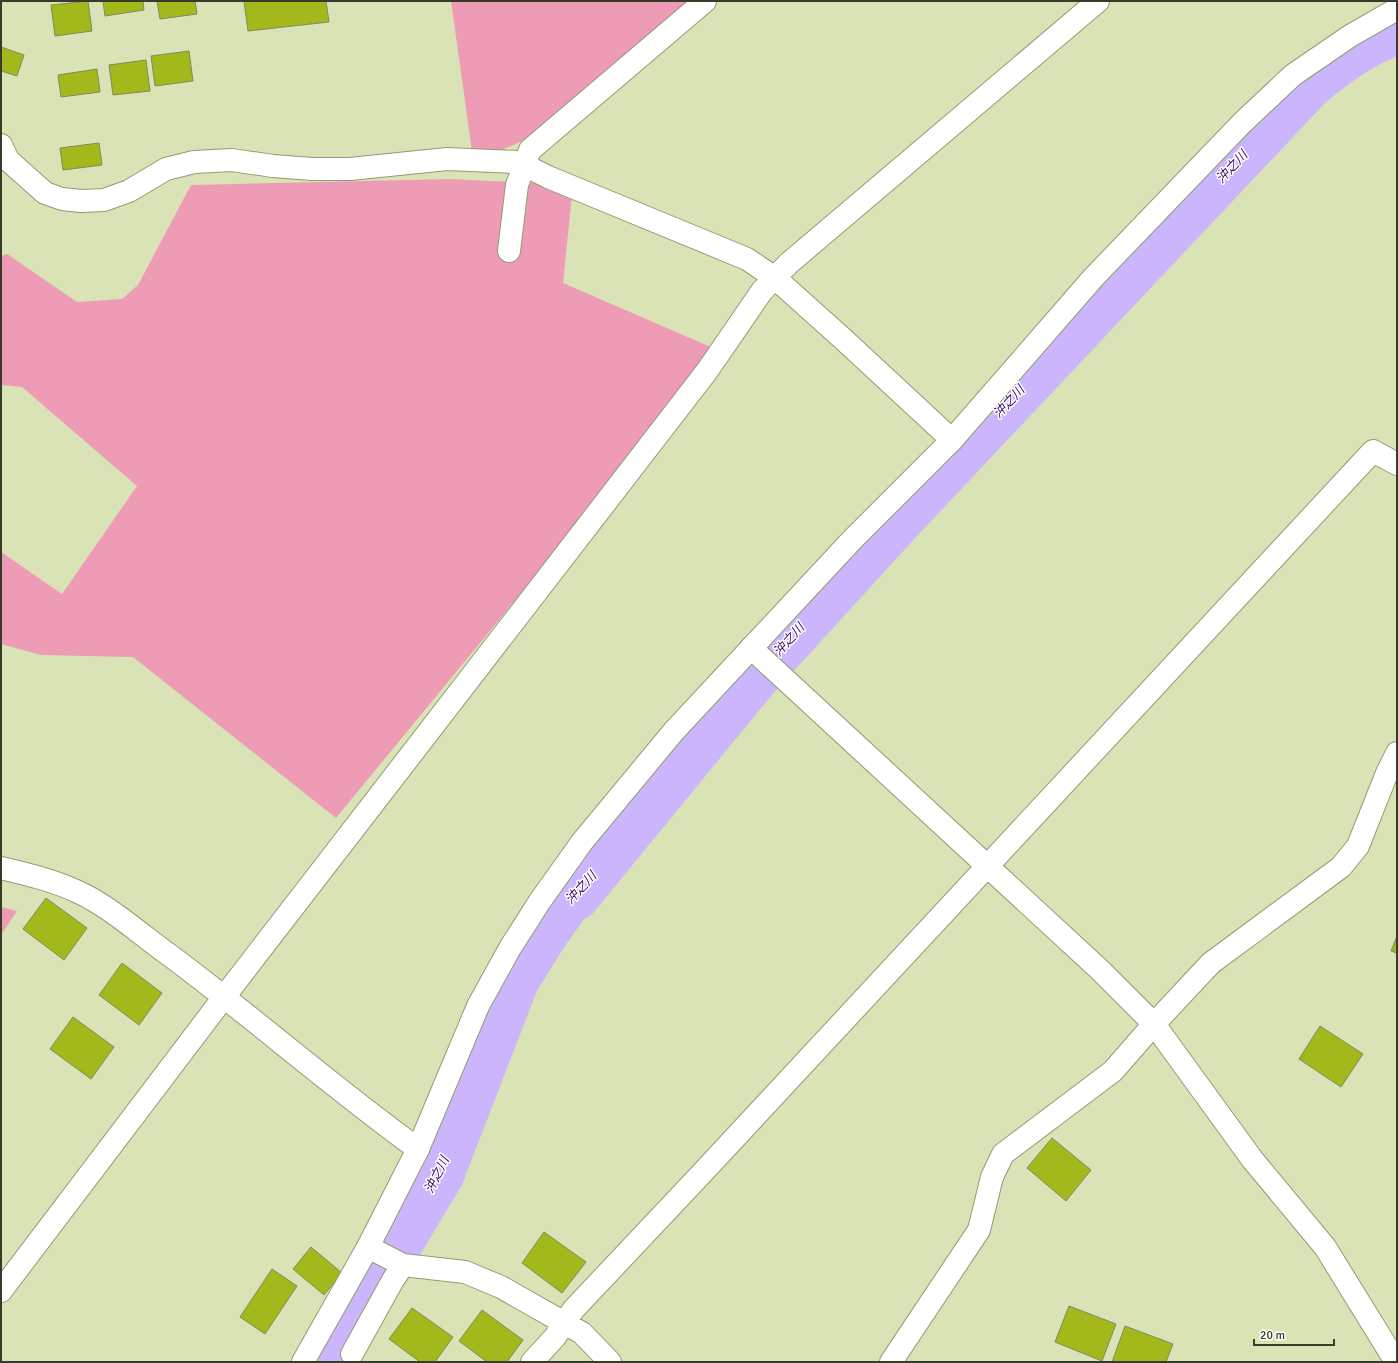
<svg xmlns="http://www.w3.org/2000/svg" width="1398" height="1363" font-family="Signika,'Noto Sans JP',sans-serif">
<rect width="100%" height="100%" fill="#d9e3b6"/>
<path fill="#ee9bb6" d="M451,1H694L527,139L499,151H472Z
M451,179L573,185L563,283L720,351L336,818L133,657L41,655L1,644V552L62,594L137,486L22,387L1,385V256L7,254L77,302L122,299L138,285L191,185Z
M1,907L17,911L1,935Z"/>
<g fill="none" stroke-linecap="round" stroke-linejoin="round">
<path stroke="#cbb5fc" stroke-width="48" d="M328,1362L440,1175L515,981L544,934L566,903L576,896L753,680L900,519L1309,85C1337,62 1362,43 1397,31"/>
</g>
<path fill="#a3b91b" stroke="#7f895f" d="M88,1L92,31L55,36L51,5Z
M103,1H143L144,10L105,16Z
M157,1H195L197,14L160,19Z
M244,1H326L329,22L248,31Z
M1,47L24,55L17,76L1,71Z
M189,51L193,81L155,86L151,56Z
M146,60L150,91L113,95L109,65Z
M97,69L100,92L61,97L58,75Z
M99,143L102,165L63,170L60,148Z
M46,898L87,928L64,960L23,929Z
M1397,936V953L1391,951Z
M122,963L162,993L139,1025L99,995Z
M73,1017L114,1047L91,1079L50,1049Z
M1320,1026L1363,1054L1341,1087L1299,1059Z
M1052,1138L1091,1170L1066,1201L1027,1168Z
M544,1232L586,1262L562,1293L522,1263Z
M311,1247L342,1273L324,1295L293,1269Z
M272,1269L297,1286L265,1334L240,1317Z
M1069,1306L1116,1324L1102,1361L1055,1342Z
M412,1308L453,1337L435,1362H420L389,1339Z
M482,1310L523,1340L507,1362H487L459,1341Z
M1125,1326L1173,1344L1166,1362H1112Z"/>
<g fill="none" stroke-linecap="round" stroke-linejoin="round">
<defs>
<path id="minor" d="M1,145L8,160L45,193L62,199L81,201L104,200L129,191L166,169L194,162L232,160L273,166L312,169H350L447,159L518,162L548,177L747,259L775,278L842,338L952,440
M509,251L517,185L530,150L705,1
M751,648L1100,970L1154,1024L1252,1159L1325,1247L1396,1362
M1,868C26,874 52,880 76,891C108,905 140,934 168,954C253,1017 332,1087 418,1149
M368,1247L403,1265L465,1272L501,1287L582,1333L610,1362
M1,1291L224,997L707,371L762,291L788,264L1098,1
M352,1354L393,1280L403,1265
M532,1362L555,1337L573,1310L705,1170L1373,451L1397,464
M891,1362L979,1230L992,1177L1003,1154L1113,1071L1154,1024L1211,963L1341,867L1358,846L1387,773L1397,753"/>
<path id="tertiary" d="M303,1362L368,1247L418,1149L478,1006L510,948L540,901L582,842L674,731L851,541L952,440L1093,278L1242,123L1293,75L1350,36L1397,9"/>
</defs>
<use href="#minor" stroke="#929c71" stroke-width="24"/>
<use href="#tertiary" stroke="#929c71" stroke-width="24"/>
<use href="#minor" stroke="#fff" stroke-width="22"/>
<use href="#tertiary" stroke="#fff" stroke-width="22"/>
</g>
<g text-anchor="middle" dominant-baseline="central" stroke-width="3" stroke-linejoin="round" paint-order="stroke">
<g font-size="13" font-style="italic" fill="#3e0973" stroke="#fdfffa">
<text transform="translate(1232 167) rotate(-47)">沖之川</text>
<text transform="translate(1009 402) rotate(-47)">沖之川</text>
<text transform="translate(789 640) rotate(-48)">沖之川</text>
<text transform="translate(581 888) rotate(-47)">沖之川</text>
<text transform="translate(437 1175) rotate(-64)">沖之川</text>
</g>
</g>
<rect width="1398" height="1363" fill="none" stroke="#373b29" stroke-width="4"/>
<path d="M1254 1339v6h80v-6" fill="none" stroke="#373b29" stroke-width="2"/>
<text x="1260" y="1339" font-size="12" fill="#373b29" stroke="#fdfffa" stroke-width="3" paint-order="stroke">20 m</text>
</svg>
